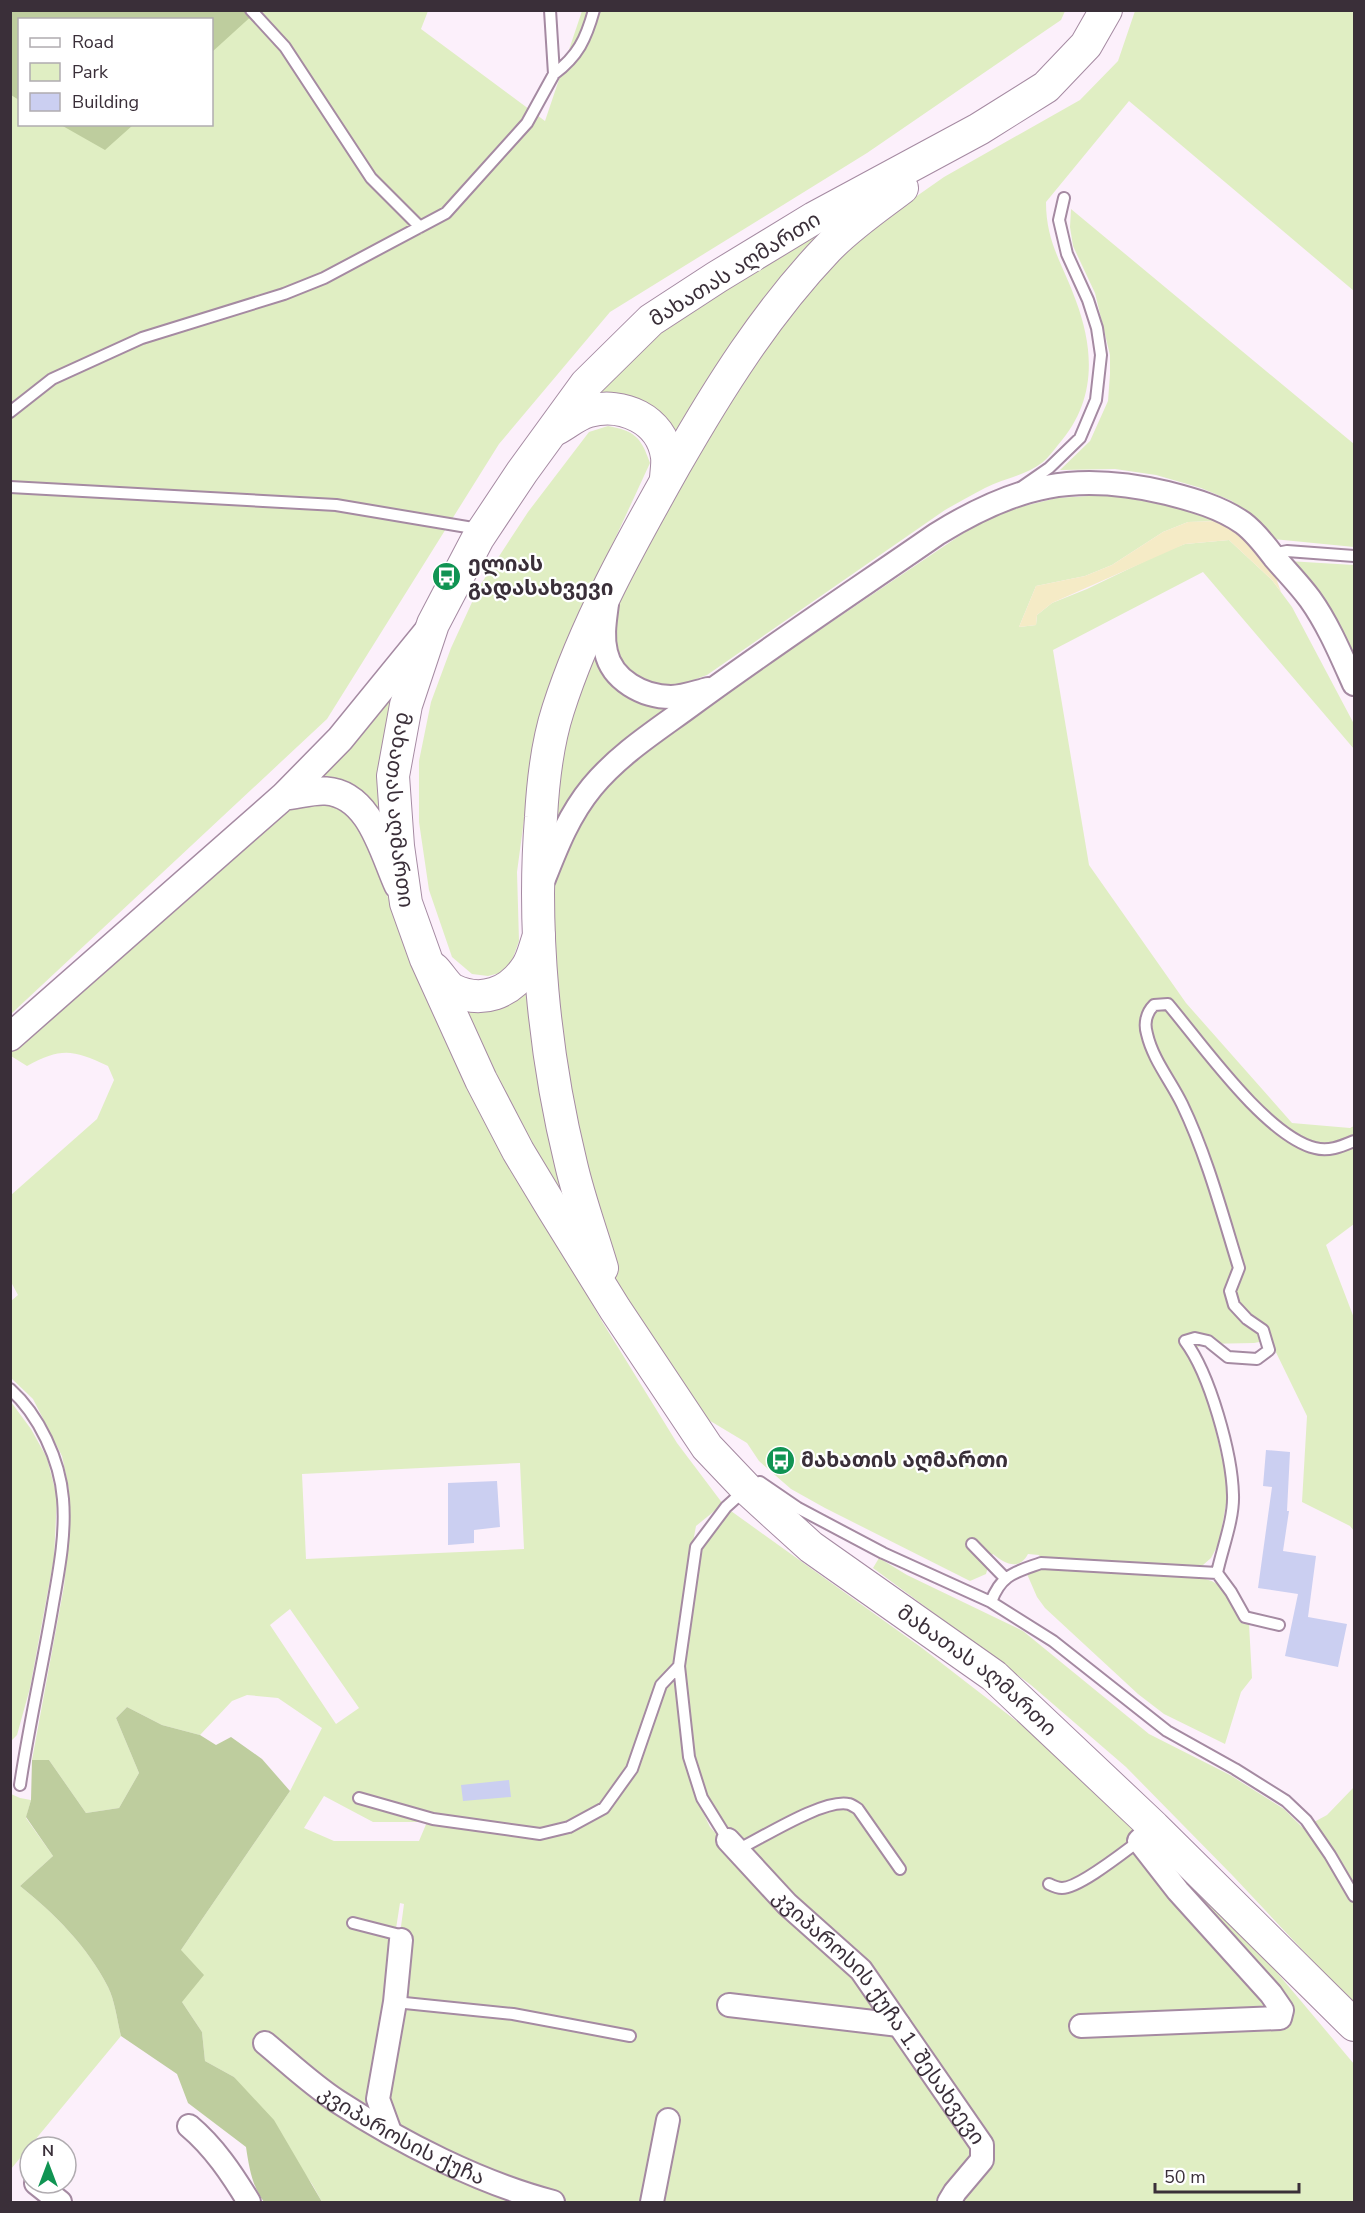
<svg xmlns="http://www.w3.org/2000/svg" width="1365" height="2213" font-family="'Nunito Sans','Noto Sans Georgian',sans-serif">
<rect width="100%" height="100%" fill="#fcf0fb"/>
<path fill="#e0eec3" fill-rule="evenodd" d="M11,11H428L421,29L545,121L582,11H1065L1061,20L867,153L610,312L499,444L327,719L11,1014ZM20,20H212V124H20Z
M1135,11H1354V291L1129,101L1046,202C1046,243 1063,264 1076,301C1095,352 1096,402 1058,445C1053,451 1048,458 1043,462C1025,476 1004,478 985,488C971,495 958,503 945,510L707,675L674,687H648L624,670L610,648V623L630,572L677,474L793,306L864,233L944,177L1080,100L1118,61Z
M1071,209L1354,444V547L1273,539L1232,501L1201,488L1156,475L1115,469L1060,470L1090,441L1108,401L1110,374V355L1095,293L1073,246L1070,227Z
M838,219L674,441L595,396L749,243Z
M608,426C635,431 641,437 650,463L577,621L529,783L517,872L519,941L513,958L504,972L488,976L472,974L452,957L429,890L419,822V761L431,702L451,648L479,587L528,512L589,432Z
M1105,495C1144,500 1182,507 1219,521L1188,522L1163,532L1112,565L1085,576L1036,586L1019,627L1036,625L1037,615L1052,603L1087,589L1166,551L1185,544L1229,540L1272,580L1292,607L1354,724V749L1203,572L1053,650L1089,865L1186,1003L1292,1123L1350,1128L1354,1126V1224L1326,1245L1354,1318V1531L1350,1526L1302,1502L1307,1416L1270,1340L1254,1343L1204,1344L1187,1353L1200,1377L1209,1403L1229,1488L1219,1543L1211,1558L1203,1565L1197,1567L1041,1559L1039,1555L1028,1554C1019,1571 1005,1564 993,1554L985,1562L988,1567L986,1574L970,1581L825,1508L791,1489L759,1461L747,1443L702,1416L642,1338L603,1251L574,1167L551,981L555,882L576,814L599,786L686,720L980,522L1020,507L1057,498Z
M1288,561L1354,565V660Z
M591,648C618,703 634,709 694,700L556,827V791L561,743Z
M418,651L388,840L304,784Z
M293,803L332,804L347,809L368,848L433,1009L518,1173L603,1323L677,1443L723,1504L696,1526L678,1624L676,1673L685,1760L696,1798L710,1827L768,1891L842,1945L768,1865L730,1838L705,1798L691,1755L682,1665L693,1588L706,1534L731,1511L922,1648L1055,1751L1237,1925L1354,2064V2202H322L312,2184L234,2077L205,2061L202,2032L182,2002L181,1950L290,1791L322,1728L278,1698L247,1695L232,1701L200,1735L162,1725L127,1707L116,1718L139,1773L119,1808L86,1813L49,1760H32L64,1586L68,1543L69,1490L62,1456L33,1399L11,1378V1301L18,1295L11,1282V1195L97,1119L114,1080L108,1066C73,1050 62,1047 27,1066L11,1056L10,1053L282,808ZM520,1463L524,1549L306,1559L302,1474ZM290,1609L359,1708L336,1724L270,1625ZM324,1796L373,1822H427L419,1841H334L304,1828ZM400,1903L404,1904L378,2099L389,2132L370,2095Z
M535,980L579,1233L456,1003C490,1003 514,1011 535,980Z
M11,1402L31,1429L47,1458L57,1497L54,1558L30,1688L17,1735L11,1741Z
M879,1558L907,1575L1023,1631L1149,1734L1230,1775L1284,1809L1303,1828L1327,1815L1354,1787V2005L1233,1876L1126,1767L1031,1685L873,1568Z
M1042,1569C1072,1570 1199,1569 1217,1584C1229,1594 1234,1609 1241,1623L1249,1624L1252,1678L1241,1692L1225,1744L1164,1714L1138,1694L1045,1608L1037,1597L1027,1574Z
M11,1794L20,1798L31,1800L26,1818L53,1856L20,1886C54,1913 88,1947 108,1987C115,2001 117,2020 121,2036L11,2169Z"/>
<path fill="#becd9e" d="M11,11H257L212,52V20H20L19,100L11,95Z
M61,125L133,124V125L105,150Z
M127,1707L162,1725L200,1735L216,1745L231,1737L262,1759L290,1791L181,1950L204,1975L182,2002L202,2032L205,2061L234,2077L274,2120L322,2202H264C252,2186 249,2167 246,2147L188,2103L177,2074L121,2036C117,2020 115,2001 108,1987C88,1947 54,1913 20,1886L53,1856L26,1817L31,1800L32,1760H49L86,1813L119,1808L139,1773L116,1718Z"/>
<path fill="#f5ebc6" d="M1219,521L1243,533L1273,569L1281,592L1272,580L1229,540L1185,544L1052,603L1037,615L1036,625L1019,627L1036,586L1085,576L1112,565L1163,532L1188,522Z"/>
<path fill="#cbcff1" d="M1266,1450L1290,1452L1287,1511H1289L1283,1551L1316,1556L1308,1617L1347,1624L1338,1667L1285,1656L1298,1594L1258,1588L1272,1487L1263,1486Z
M497,1481L500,1527L474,1530V1543L448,1545V1483Z
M509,1780L511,1797L463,1801L461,1785Z"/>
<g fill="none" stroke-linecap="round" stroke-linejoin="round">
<defs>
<path id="service" d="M251,10L285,47L371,178L420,227
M554,74C578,56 586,39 594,10
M10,412L52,379L142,338L284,294L324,278L446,213L527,123L554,74L550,10
M1023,486L1049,468L1080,438L1096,400L1101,355L1097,328L1088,300L1067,254L1059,220L1064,198
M10,487L336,505L479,529
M1272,554L1287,551L1354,556
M10,1389C39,1415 60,1460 63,1499C66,1534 59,1570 53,1604C43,1664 29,1724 20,1785
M760,1482L798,1508L883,1553L991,1602L1053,1641L1167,1731L1235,1769L1286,1801L1306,1820L1330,1855L1354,1896
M972,1544L1005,1578
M991,1602C1001,1574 1016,1572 1041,1563L1217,1573
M1279,1625L1245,1617L1231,1592L1217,1573C1222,1549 1234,1519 1233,1495C1232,1454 1210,1374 1185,1341L1195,1338L1208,1341L1228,1357L1257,1359L1269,1350L1263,1330L1247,1319L1234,1305L1230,1291L1239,1268C1222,1213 1207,1156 1182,1104C1171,1081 1153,1060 1147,1034C1144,1024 1146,1013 1154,1005L1168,1004C1201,1043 1266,1136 1315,1148C1329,1152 1342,1146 1354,1141
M359,1798L433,1819L540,1834L569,1827L604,1808L632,1769L661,1685L679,1666
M728,1840L702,1798L689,1757L679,1666L696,1547L726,1507L746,1489
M737,1850C762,1838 824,1798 849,1804C852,1805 855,1807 858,1809L900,1869
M1049,1884C1053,1886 1058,1888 1062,1888C1079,1888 1124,1852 1139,1841
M353,1923L396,1934L400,1936L401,1939
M395,2002L513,2014L630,2036"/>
<g id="minor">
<path d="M607,604C605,620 602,636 606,652C612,680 643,697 671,697C683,697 696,692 708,689"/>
<path d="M544,879C557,846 569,815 592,787C620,753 659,729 694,703C773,645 856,590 937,534C1016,485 1075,471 1167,493C1194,500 1220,507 1243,523C1255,532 1265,545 1274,557C1286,571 1299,584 1310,599C1328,624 1341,655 1354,684"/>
<path id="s1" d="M728,1840L787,1904L861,1970L982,2145V2160L955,2192L949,2202"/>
<path d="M729,2005L899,2025"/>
<path d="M1081,2026L1280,2018L1282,2010L1271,1994L1178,1891L1139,1841L1154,1827"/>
<path id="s2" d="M265,2043C288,2062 311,2084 337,2101C400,2142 480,2183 553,2202"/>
<path d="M189,2126C214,2147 232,2174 249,2202"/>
<path d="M390,2132L378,2099L395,2002L401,1940"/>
<path d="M36,2183L60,2202"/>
<path d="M652,2202L668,2120"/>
</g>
<path id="tertiary" d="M284,796C297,795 313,790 326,791C370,794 383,852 398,885
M10,1037L284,796L340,739L428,631"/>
<g id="secondary">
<path id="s3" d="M1106,10L1086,45L1046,87L979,129L814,218L717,277L651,320L586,384L522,472L478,538L433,624L406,705L393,776L398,846L406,903L426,959L481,1080L518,1151L553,1209L615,1309L707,1447L746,1488L811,1547L994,1676L1154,1827L1354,2025"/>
<path d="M556,429C566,424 577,414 589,411C622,402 662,419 667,457C668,464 666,473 666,480"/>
<path d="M434,969C440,975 446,986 453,990C482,1004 510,993 527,967C533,958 535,946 539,936"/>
<path d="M602,1268C592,1234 579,1199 571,1164C544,1054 532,930 541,817C543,781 547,744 558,710C585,625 631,543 675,465C719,388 766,313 827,249C849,226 877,207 902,188"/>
</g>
</defs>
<use href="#service" stroke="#a58aa2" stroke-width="14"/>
<use href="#minor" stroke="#a58aa2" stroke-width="26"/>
<use href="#tertiary" stroke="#a58aa2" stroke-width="30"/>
<use href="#secondary" stroke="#a58aa2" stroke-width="34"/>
<use href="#service" stroke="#fff" stroke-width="10"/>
<use href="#minor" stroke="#fff" stroke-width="22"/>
<use href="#tertiary" stroke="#fff" stroke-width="27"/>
<use href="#secondary" stroke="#fff" stroke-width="32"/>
</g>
<defs>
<symbol id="bus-disc" viewBox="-11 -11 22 22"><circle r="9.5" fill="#109453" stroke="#fff"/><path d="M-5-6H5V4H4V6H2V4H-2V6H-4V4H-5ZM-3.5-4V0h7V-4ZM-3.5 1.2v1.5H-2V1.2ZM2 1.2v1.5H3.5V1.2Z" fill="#fff"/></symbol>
</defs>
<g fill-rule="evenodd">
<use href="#bus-disc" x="430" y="560" width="33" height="33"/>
<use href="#bus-disc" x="764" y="1444" width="33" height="33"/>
</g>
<g text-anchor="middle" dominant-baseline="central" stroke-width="4.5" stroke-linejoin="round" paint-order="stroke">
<g font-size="21" fill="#3a2f39" stroke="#fff">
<text transform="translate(735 269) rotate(-32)">მახათას აღმართი</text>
<text stroke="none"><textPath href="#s3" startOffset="1125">მახათას აღმართი</textPath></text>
<text stroke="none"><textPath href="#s3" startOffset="2194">მახათას აღმართი</textPath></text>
<text stroke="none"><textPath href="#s1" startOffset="234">კვიპაროსის ქუჩა 1. შესახვევი</textPath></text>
<text stroke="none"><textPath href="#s2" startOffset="166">კვიპაროსის ქუჩა</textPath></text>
</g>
<g font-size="21" font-weight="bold" fill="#3a2f39" stroke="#fff" text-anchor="start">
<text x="468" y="564">ელიას<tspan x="468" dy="24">გადასახვევი</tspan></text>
<text x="801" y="1460">მახათის აღმართი</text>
</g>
</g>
<rect width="1365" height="2213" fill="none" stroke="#3a2f39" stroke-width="24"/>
<rect x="18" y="18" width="195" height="108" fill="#ffffff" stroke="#b0acb0" stroke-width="1.5"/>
<rect x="30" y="38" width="30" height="9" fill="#ffffff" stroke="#b0acb0" stroke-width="1.5"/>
<text x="72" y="48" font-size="18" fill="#3a2f39">Road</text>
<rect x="30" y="63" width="30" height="18" fill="#e0eec3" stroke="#b0acb0" stroke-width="1.5"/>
<text x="72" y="78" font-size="18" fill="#3a2f39">Park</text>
<rect x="30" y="93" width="30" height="18" fill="#cbcff1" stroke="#b0acb0" stroke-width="1.5"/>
<text x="72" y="108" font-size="18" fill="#3a2f39">Building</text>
<g transform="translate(48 2165)"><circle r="28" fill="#ffffff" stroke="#b0acb0" stroke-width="1.5"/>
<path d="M0-4.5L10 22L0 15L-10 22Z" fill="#109453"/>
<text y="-9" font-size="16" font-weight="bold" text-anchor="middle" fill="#3a2f39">N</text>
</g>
<path d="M1155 2183v9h144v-9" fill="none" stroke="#3a2f39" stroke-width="3"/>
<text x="1164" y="2183" font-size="18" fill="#3a2f39" stroke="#ffffff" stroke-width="4.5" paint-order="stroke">50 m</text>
</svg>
